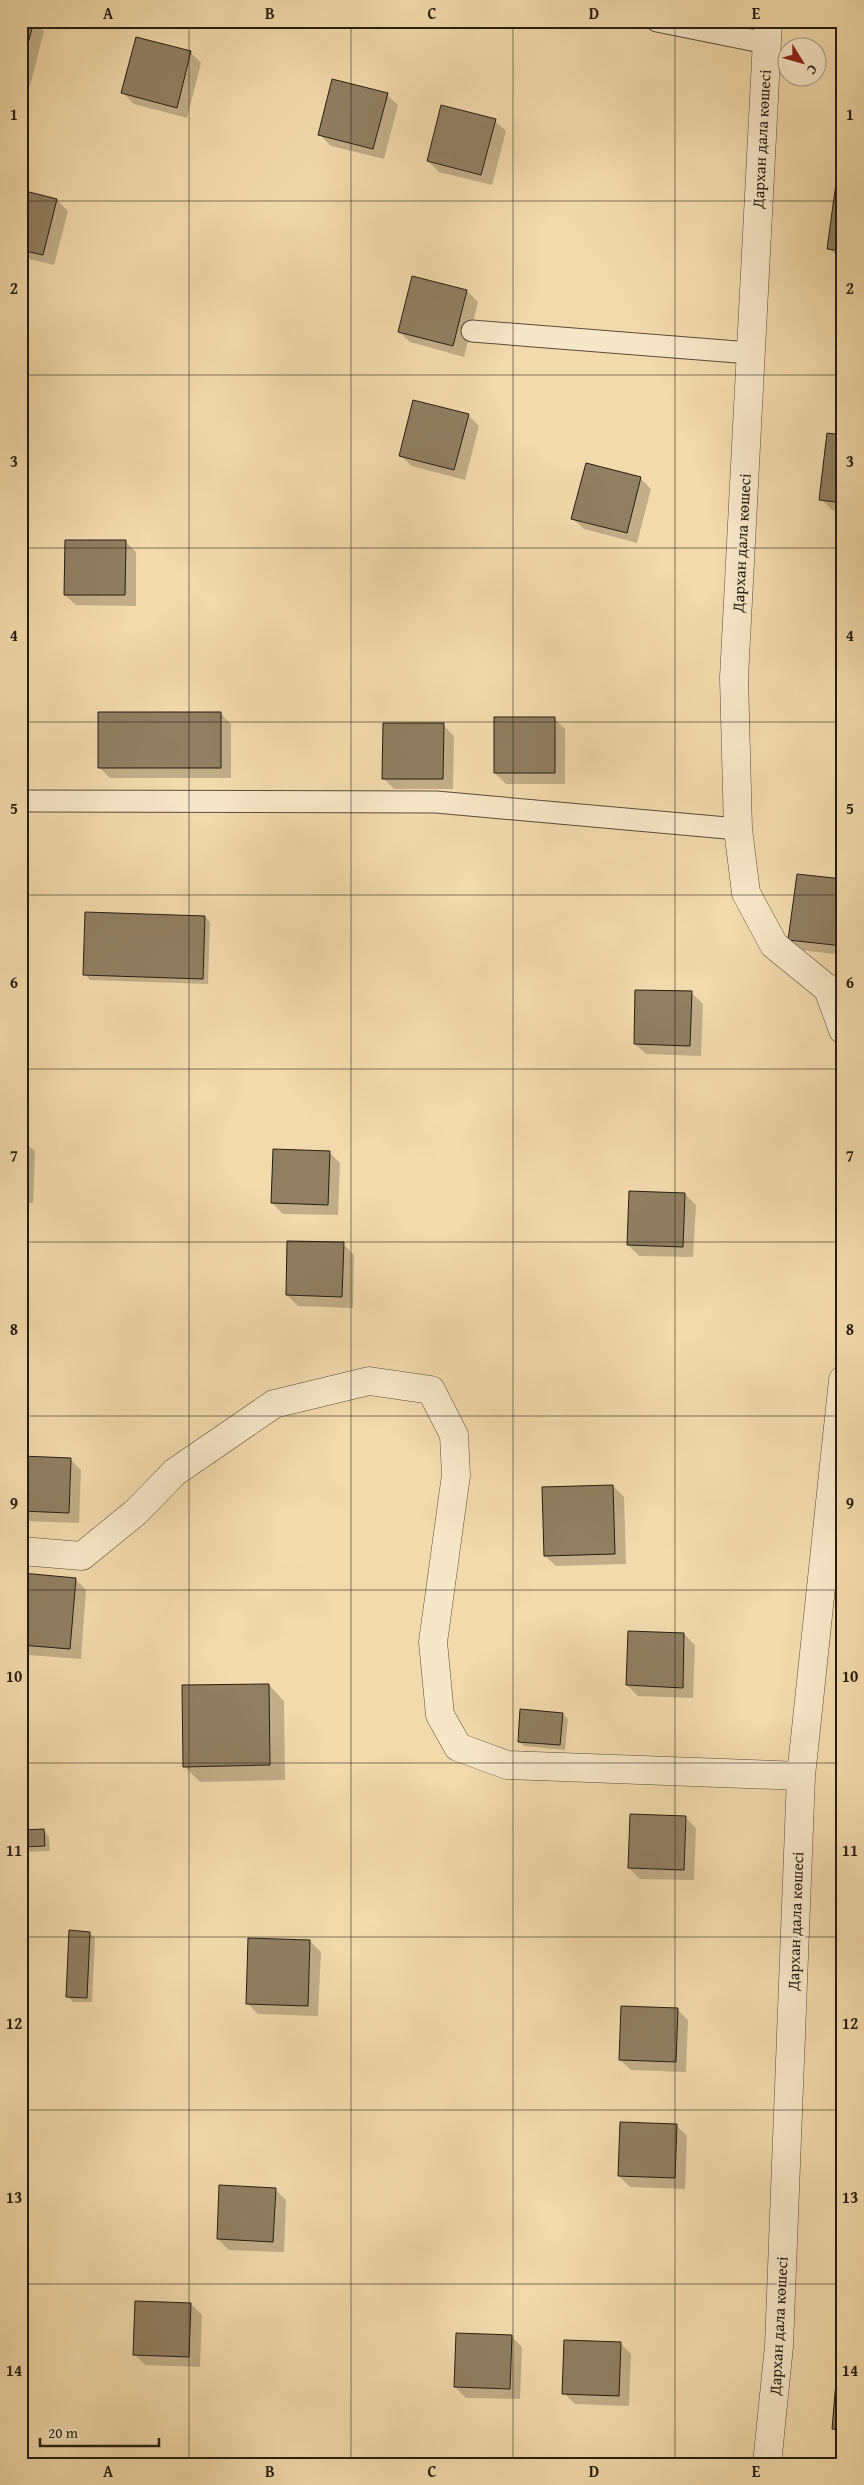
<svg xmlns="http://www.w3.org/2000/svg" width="864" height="2485" font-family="'Gentium Book Plus',serif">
<rect width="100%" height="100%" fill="#f2daac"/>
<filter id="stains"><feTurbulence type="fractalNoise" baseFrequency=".004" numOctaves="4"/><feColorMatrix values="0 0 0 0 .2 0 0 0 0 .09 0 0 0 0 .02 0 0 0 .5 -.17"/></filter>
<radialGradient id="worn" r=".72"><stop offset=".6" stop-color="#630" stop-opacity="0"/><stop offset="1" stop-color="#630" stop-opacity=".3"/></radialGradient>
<path fill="#0003" d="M21,21H34L44,31L30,86L21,83Z
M190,52L201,63L187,118L134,104L123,93Z
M387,95L398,105L384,159L331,146L320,135Z
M495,121L506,131L492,185L439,172L428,161Z
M843,185V260L829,249Z
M21,191L57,200L68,211L54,265L21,257Z
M467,291L478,302L464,357L410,342L399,332Z
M468,415L479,426L465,480L412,466L401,456Z
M843,437V512L832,510L821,499Z
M640,478L651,489L637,543L584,529L573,519Z
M125,541L136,552V606L76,605L65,595Z
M221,714L231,724V778H110L99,767Z
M554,718L565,729V784H506L495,773Z
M443,725L454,736L453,789H394L383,778Z
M843,880V955L800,950L790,939Z
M205,917L210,922L208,984L90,980L85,974Z
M692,993L703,1004L701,1056L646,1054L635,1044Z
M21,1140L35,1151L33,1203H21Z
M329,1152L340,1163L338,1215L283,1214L272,1203Z
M685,1194L696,1205L693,1257L639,1256L628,1245Z
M343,1244L354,1255L353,1308L298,1306L287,1295Z
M21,1458L70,1459L81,1470L79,1523L24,1521L21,1518Z
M613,1486L624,1497L626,1564L556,1566L545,1556Z
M23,1575L75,1579L86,1590L81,1659L29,1655L21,1648Z
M684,1634L695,1645L693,1698L638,1696L627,1685Z
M269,1685L284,1701L285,1780L200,1782L184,1766Z
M562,1714L568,1719L565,1750L524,1746L519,1741Z
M685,1817L696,1828L694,1880L640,1879L629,1868Z
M44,1831L49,1836L50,1851L21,1852V1832Z
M90,1933L95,1938L92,2002H73L67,1996Z
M310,1941L321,1952L318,2016L258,2014L247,2003Z
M677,2009L688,2020L686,2072L631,2070L620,2060Z
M676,2125L687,2136L685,2189L630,2187L619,2176Z
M275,2189L286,2200L284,2252L229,2250L218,2239Z
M191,2304L202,2315L200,2367L145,2365L134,2354Z
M511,2336L522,2347L520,2399L466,2398L455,2387Z
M620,2343L631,2354L629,2406L575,2404L564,2393Z
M843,2360V2438L833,2429Z"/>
<path fill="#907f62" stroke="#261d12" d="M21,21H34L21,70Z
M136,37L191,51L177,108L121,93Z
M332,79L388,93L373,149L318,135Z
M441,105L496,119L481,175L427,161Z
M836,183L843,184V251L827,249Z
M21,190L57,199L43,255L21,250Z
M412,276L467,290L453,346L398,332Z
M413,400L469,414L454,470L399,456Z
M827,433L843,435V503L819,500Z
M586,463L641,477L627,533L571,519Z
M65,540H126L125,595H64Z
M98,712H221V768H98Z
M494,717H555V773H494Z
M383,723H444L443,779H382Z
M797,874L843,879V946L788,940Z
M85,912L205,916L203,979L83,975Z
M635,990L692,991L690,1046L634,1044Z
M21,1138H24L22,1193H21Z
M273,1149L330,1151L328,1205L271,1203Z
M629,1191L685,1193L683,1247L627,1245Z
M287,1241L344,1242L342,1297L286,1295Z
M21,1456L71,1458L69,1513L21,1511Z
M613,1485L615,1554L544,1556L542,1487Z
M22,1573L76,1578L70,1649L21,1645Z
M628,1631L684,1633L683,1688L626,1685Z
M269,1684L270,1765L183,1767L182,1685Z
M520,1709L563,1713L560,1745L518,1742Z
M630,1814L686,1816L684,1870L628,1868Z
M44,1829L45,1846L21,1847V1830Z
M69,1930L90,1932L87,1998L66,1997Z
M248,1938L310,1940L308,2006L246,2004Z
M621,2006L678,2008L676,2062L619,2060Z
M620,2122L677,2124L675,2178L618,2176Z
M219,2185L276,2188L273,2242L217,2239Z
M135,2301L191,2303L189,2357L133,2355Z
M456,2333L512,2335L510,2389L454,2387Z
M564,2340L621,2342L619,2396L562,2394Z
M838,2358L843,2359V2430L832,2429Z"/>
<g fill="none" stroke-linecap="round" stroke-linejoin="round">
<defs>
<path id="service" d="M657,21L766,43
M472,331L750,353
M21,801L436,802L738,829"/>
<path id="minor" d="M768,21L734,678L738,829L746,893L774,945L828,989L843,1030
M21,1551L82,1556L136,1512L175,1472L274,1404L369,1381L431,1390L454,1435L456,1475L433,1642L440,1715L458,1747L507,1765L801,1776
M767,2464L779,2346L801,1776L843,1380"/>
</defs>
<use href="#service" stroke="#594c38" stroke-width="23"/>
<use href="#minor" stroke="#594c38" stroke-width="29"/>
<use href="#service" stroke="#f7e7c9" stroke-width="21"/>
<use href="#minor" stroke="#f7e7c9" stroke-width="28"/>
</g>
<path fill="none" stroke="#261d12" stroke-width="1" stroke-opacity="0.55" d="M189,21V2464M351,21V2464M513,21V2464M675,21V2464M21,201H843M21,375H843M21,548H843M21,722H843M21,895H843M21,1069H843M21,1242H843M21,1416H843M21,1590H843M21,1763H843M21,1937H843M21,2110H843M21,2284H843"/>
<g text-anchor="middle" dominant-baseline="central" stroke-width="4.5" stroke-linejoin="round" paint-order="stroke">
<g font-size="16" fill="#261d12" stroke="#f7e7c9">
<text transform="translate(761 139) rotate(-87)">Дархан дала көшесі</text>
<text transform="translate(741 543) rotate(-87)">Дархан дала көшесі</text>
<text transform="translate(795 1921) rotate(-88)">Дархан дала көшесі</text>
<text transform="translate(778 2326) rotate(-87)">Дархан дала көшесі</text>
</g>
</g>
<rect width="864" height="2485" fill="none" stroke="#f2daac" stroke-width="55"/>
<g transform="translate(802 62) rotate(127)"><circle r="24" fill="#f7e7c9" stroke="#a39680"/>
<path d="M0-4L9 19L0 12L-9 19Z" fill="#8f2418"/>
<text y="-8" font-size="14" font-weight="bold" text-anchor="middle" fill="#261d12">С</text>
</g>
<path d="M40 2438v8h119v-8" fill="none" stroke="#261d12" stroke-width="2.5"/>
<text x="48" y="2438" font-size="15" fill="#261d12" stroke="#f7e7c9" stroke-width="4" paint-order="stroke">20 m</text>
<rect x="28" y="28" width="808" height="2430" fill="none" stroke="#261d12" stroke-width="2"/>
<g font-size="16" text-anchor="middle" font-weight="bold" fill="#261d12">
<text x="108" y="19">A</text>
<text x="270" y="19">B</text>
<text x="432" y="19">C</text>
<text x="594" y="19">D</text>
<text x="756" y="19">E</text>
<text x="14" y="120">1</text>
<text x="850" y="120">1</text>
<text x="14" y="294">2</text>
<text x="850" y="294">2</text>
<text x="14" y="467">3</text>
<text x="850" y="467">3</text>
<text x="14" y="641">4</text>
<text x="850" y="641">4</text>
<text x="14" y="814">5</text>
<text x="850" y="814">5</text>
<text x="14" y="988">6</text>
<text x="850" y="988">6</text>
<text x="14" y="1161">7</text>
<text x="850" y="1161">7</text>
<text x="14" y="1335">8</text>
<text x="850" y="1335">8</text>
<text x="14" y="1509">9</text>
<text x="850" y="1509">9</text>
<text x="14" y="1682">10</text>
<text x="850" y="1682">10</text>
<text x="14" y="1856">11</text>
<text x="850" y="1856">11</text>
<text x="14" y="2029">12</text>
<text x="850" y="2029">12</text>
<text x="14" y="2203">13</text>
<text x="850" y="2203">13</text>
<text x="14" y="2376">14</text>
<text x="850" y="2376">14</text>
<text x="108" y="2477">A</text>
<text x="270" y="2477">B</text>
<text x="432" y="2477">C</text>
<text x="594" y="2477">D</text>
<text x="756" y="2477">E</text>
</g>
<rect width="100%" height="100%" filter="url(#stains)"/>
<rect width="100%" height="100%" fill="url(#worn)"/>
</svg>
